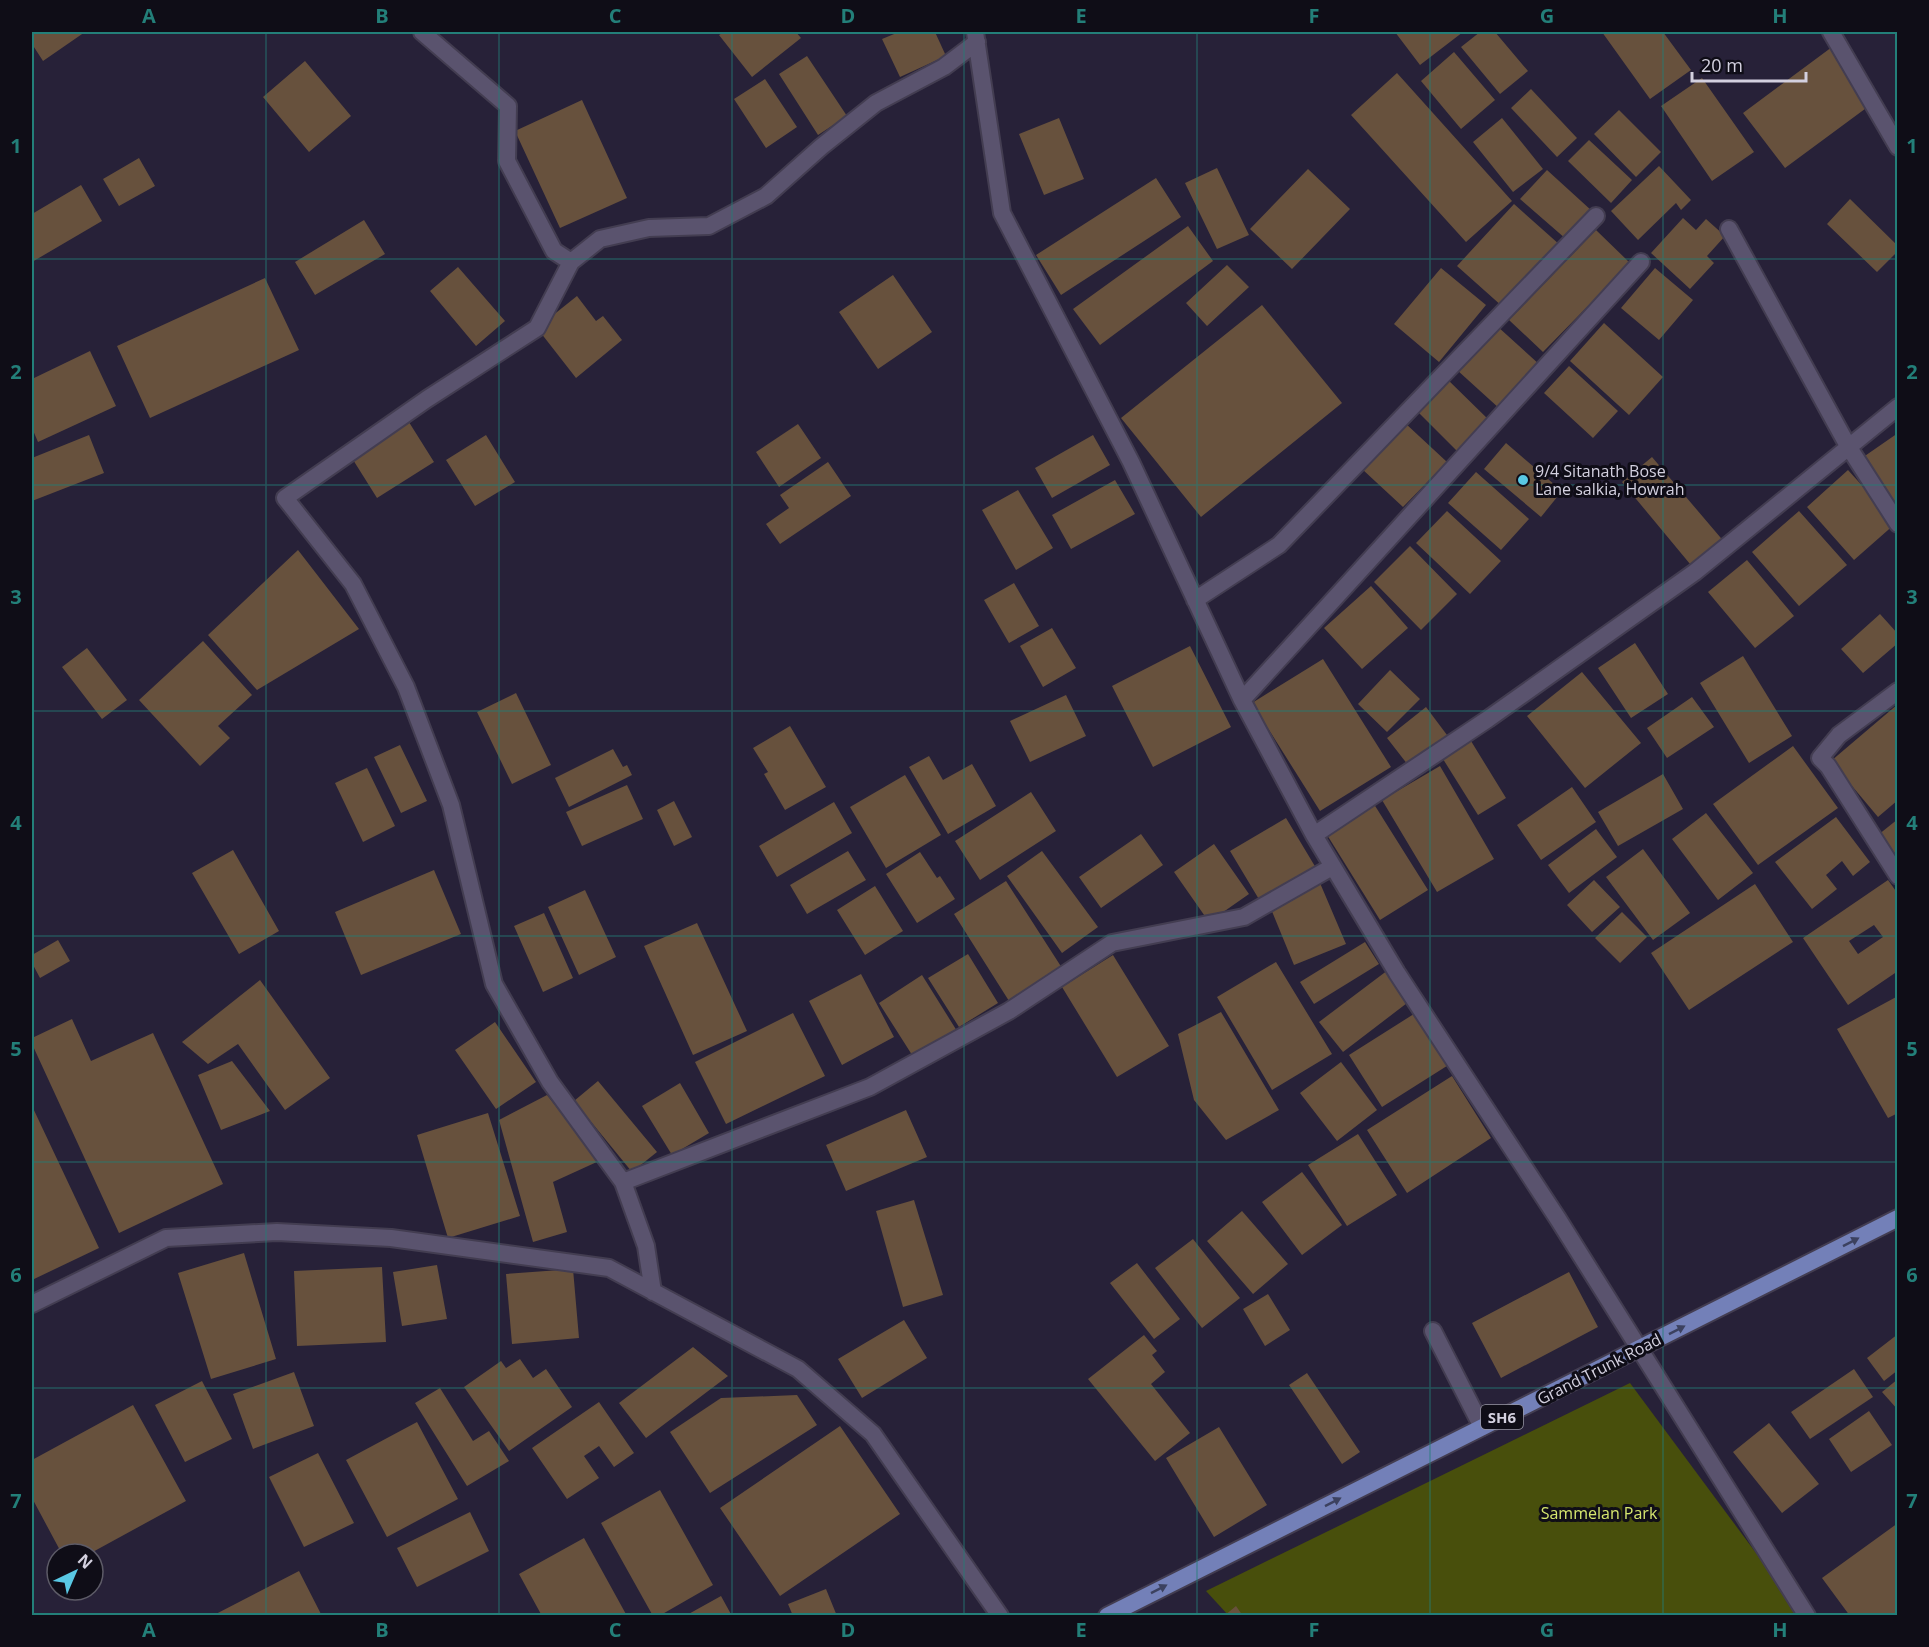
<svg xmlns="http://www.w3.org/2000/svg" width="1929" height="1647" font-family="'Open Sans',sans-serif">
<rect width="100%" height="100%" fill="#272138"/>
<path fill="#484f0c" d="M1630,1383L1802,1615L1229,1616L1206,1591Z"/>
<path fill="#67513d" fill-rule="evenodd" d="M32,32H85L43,61L32,44Z
M724,32H796L801,38L752,77L719,35Z
M899,32H935L946,56L900,77L882,39Z
M1395,32H1463L1420,65Z
M1480,32H1495L1528,71L1500,94L1461,47Z
M1602,32H1663L1691,70L1650,99Z
M1832,47L1873,103L1785,168L1743,113Z
M1454,52L1495,100L1461,129L1421,81Z
M807,56L847,116L818,135L779,74Z
M305,61L351,116L309,152L263,97Z
M1397,73L1512,201L1466,242L1351,115Z
M1702,78L1754,152L1712,181L1661,106Z
M765,79L797,127L766,148L734,99Z
M1531,89L1577,138L1557,157L1511,108Z
M582,100L627,198L560,228L515,131Z
M1619,110L1661,152L1636,177L1594,134Z
M1059,118L1084,179L1044,195L1019,134Z
M1502,118L1543,169L1513,192L1473,142Z
M1589,140L1632,180L1611,203L1568,161Z
M139,158L155,186L119,206L103,179Z
M1659,166L1691,200L1681,210L1676,203L1638,240L1611,211Z
M1217,168L1249,235L1217,249L1185,183Z
M1308,169L1350,209L1292,269L1250,229Z
M1547,170L1592,211L1566,239L1520,199Z
M1156,178L1181,217L1061,295L1036,255Z
M81,185L102,221L32,262V214Z
M1850,199L1898,246V251L1877,272L1827,224Z
M1514,204L1560,245L1503,307L1457,266Z
M1683,218L1696,230L1706,219L1725,236L1707,256L1714,263L1690,289L1651,253Z
M364,220L385,254L315,295L295,262Z
M1188,226L1213,261L1100,345L1073,309Z
M1596,230L1630,263L1543,352L1509,320Z
M1227,265L1249,287L1207,326L1186,303Z
M458,267L505,321L476,346L430,291Z
M1441,268L1486,305L1439,362L1394,324Z
M1655,268L1693,300L1659,340L1621,308Z
M893,275L932,332L878,369L839,312Z
M265,278L299,350L150,418L117,346Z
M577,296L596,321L603,316L622,340L576,378L537,328Z
M1262,305L1342,403L1201,517L1121,418Z
M1604,323L1663,377L1629,415L1570,361Z
M1497,326L1540,365L1500,409L1457,370Z
M90,351L116,406L38,442L32,428V379Z
M1569,366L1618,411L1593,438L1544,393Z
M1445,377L1492,423L1461,455L1414,408Z
M407,419L434,462L377,498L350,455Z
M1405,423L1447,462L1403,507L1362,469Z
M798,424L821,458L779,487L756,452Z
M1898,433V514L1859,460Z
M89,435L104,473L32,501V458Z
M486,435L515,482L475,506L446,460Z
M1093,435L1110,465L1052,498L1035,468Z
M1506,443L1562,491L1541,517L1484,469Z
M1652,457L1726,544L1695,570L1622,482Z
M828,462L851,496L780,544L766,524L789,508L780,495Z
M1848,470L1896,523L1854,560L1807,507Z
M1476,472L1529,519L1501,550L1448,503Z
M1115,480L1135,514L1071,549L1052,515Z
M1018,490L1053,548L1016,570L982,510Z
M1447,511L1501,561L1470,594L1416,543Z
M1799,511L1847,565L1799,606L1752,552Z
M1410,546L1457,594L1421,630L1374,582Z
M298,550L359,629L257,690L208,635Z
M1747,560L1794,616L1755,648L1708,592Z
M1014,583L1039,626L1009,643L984,600Z
M1371,586L1408,628L1362,669L1324,628Z
M1880,614L1898,634V643L1863,673L1841,649Z
M1052,628L1076,668L1043,687L1020,646Z
M203,641L252,695L218,726L230,738L200,766L139,700Z
M1635,643L1668,694L1631,718L1598,668Z
M1190,646L1231,727L1153,767L1112,686Z
M87,648L127,700L102,719L62,667Z
M1743,656L1792,736L1749,763L1700,683Z
M1323,659L1391,767L1320,811L1252,703Z
M1390,670L1420,699L1387,732L1358,704Z
M1582,672L1641,743L1585,788L1527,716Z
M516,693L551,765L512,784L477,712Z
M1066,695L1086,736L1030,762L1010,721Z
M1692,697L1714,727L1667,758L1647,728Z
M1898,704V800L1878,817L1831,761Z
M1426,707L1447,735L1408,765L1387,738Z
M790,726L826,787L785,810L764,774L768,772L753,748Z
M1471,741L1506,798L1478,815L1443,759Z
M400,745L427,801L401,813L374,757Z
M1793,746L1838,808L1758,865L1713,804Z
M613,749L623,767L627,765L632,775L569,807L555,778Z
M929,756L943,780L972,764L996,806L948,834L909,767Z
M1440,766L1494,859L1437,892L1382,800Z
M367,768L395,826L363,842L335,783Z
M1663,774L1683,809L1618,846L1598,812Z
M905,775L941,835L886,868L850,807Z
M627,785L643,819L582,846L566,812Z
M1572,787L1596,822L1541,860L1517,825Z
M1031,792L1056,831L980,880L955,841Z
M674,801L692,837L674,846L657,810Z
M1372,801L1428,890L1380,920L1324,830Z
M834,802L852,833L777,877L759,846Z
M1706,813L1753,873L1718,900L1672,839Z
M1836,817L1870,862L1853,876L1842,861L1826,875L1837,889L1812,909L1775,862Z
M1286,818L1316,868L1260,901L1230,851Z
M1898,819V858L1878,835Z
M1596,829L1617,857L1569,893L1548,865Z
M1141,834L1163,865L1101,908L1079,877Z
M1214,844L1249,894L1209,922L1174,872Z
M1643,849L1690,913L1653,940L1606,877Z
M233,850L279,931L239,954L192,873Z
M848,851L866,880L807,914L790,885Z
M1042,851L1098,927L1062,953L1007,876Z
M920,852L937,878L940,876L955,899L917,923L886,874Z
M434,870L461,934L361,975L335,912Z
M1594,880L1620,907L1592,932L1567,905Z
M1888,880L1898,894V971L1848,1005L1803,938ZM1874,925L1883,937L1858,954L1849,941Z
M1006,881L1062,968L1009,1001L954,914Z
M1320,883L1346,944L1294,965L1269,904Z
M1755,884L1793,942L1689,1010L1651,953Z
M875,886L903,931L865,955L837,910Z
M585,890L616,957L579,975L548,907Z
M1622,912L1647,937L1620,963L1595,938Z
M544,913L573,978L543,992L514,926Z
M697,923L747,1031L693,1055L644,946Z
M58,940L70,961L40,978L32,963V955Z
M1365,942L1379,964L1314,1004L1300,982Z
M968,954L998,1003L959,1027L928,978Z
M1113,955L1169,1046L1117,1077L1062,987Z
M1276,962L1332,1054L1272,1090L1217,997Z
M1388,970L1411,1000L1343,1052L1319,1022Z
M861,974L894,1037L842,1065L809,1001Z
M922,975L957,1031L914,1058L879,1003Z
M260,980L330,1078L285,1110L238,1044L208,1064L182,1042Z
M1898,996V1113L1888,1118L1837,1029Z
M1221,1012L1279,1110L1226,1140L1194,1100L1178,1034Z
M1417,1012L1450,1064L1382,1107L1349,1055Z
M793,1013L825,1076L726,1124L695,1062Z
M72,1019L91,1061L153,1033L223,1184L119,1233L32,1044V1038Z
M495,1022L536,1082L496,1109L455,1050Z
M232,1061L270,1111L221,1130L198,1075Z
M1341,1062L1377,1110L1337,1141L1300,1093Z
M1452,1076L1491,1138L1407,1193L1367,1130Z
M598,1081L657,1152L632,1172L574,1101Z
M680,1083L709,1133L672,1155L642,1106Z
M547,1095L599,1161L553,1182L567,1232L533,1242L499,1120Z
M32,1106L99,1248L32,1280Z
M906,1110L927,1157L846,1191L826,1145Z
M488,1113L520,1216L448,1238L417,1135Z
M1358,1134L1397,1195L1347,1226L1308,1165Z
M1302,1172L1342,1225L1302,1255L1262,1202Z
M914,1200L943,1295L903,1307L876,1211Z
M1242,1211L1288,1264L1253,1294L1207,1241Z
M1193,1239L1240,1298L1202,1328L1155,1268Z
M244,1253L276,1359L211,1379L178,1273Z
M1137,1263L1180,1319L1154,1339L1110,1283Z
M437,1265L447,1319L402,1326L393,1272Z
M382,1267L386,1342L297,1346L294,1271Z
M573,1269L579,1338L512,1344L506,1274Z
M1569,1272L1598,1327L1501,1378L1472,1323Z
M1268,1294L1290,1330L1265,1346L1243,1309Z
M904,1320L927,1358L862,1398L838,1359Z
M1898,1334V1370L1884,1381L1867,1358Z
M1144,1335L1157,1351L1152,1355L1165,1372L1151,1384L1190,1433L1155,1461L1088,1379Z
M693,1347L728,1376L646,1438L619,1403Z
M520,1359L533,1378L546,1369L572,1407L509,1451L464,1387L501,1361L506,1368Z
M1854,1369L1873,1397L1810,1439L1791,1412Z
M294,1372L314,1426L253,1449L233,1394Z
M1307,1373L1360,1452L1342,1464L1289,1385Z
M1898,1379V1410L1882,1392Z
M202,1381L232,1439L185,1462L155,1405Z
M440,1388L473,1441L489,1431L509,1461L467,1486L415,1403Z
M797,1395L817,1425L710,1493L670,1432L721,1398Z
M599,1402L634,1453L614,1467L599,1446L584,1456L599,1478L567,1499L532,1448Z
M133,1405L186,1501L89,1554H62L32,1498V1460Z
M1869,1411L1892,1445L1851,1472L1829,1439Z
M417,1422L458,1499L387,1537L346,1460Z
M1769,1423L1819,1484L1782,1513L1733,1452Z
M840,1426L900,1514L780,1596L720,1508Z
M1219,1427L1267,1505L1214,1537L1166,1458Z
M318,1453L354,1523L304,1547L269,1477Z
M660,1490L713,1585L659,1616H653L601,1523Z
M470,1512L489,1551L417,1587L397,1548Z
M1898,1523V1616H1850L1822,1578Z
M584,1538L627,1616H542L519,1574Z
M299,1571L322,1616H212Z
M826,1589L837,1616H793L788,1604Z
M721,1596L732,1616H685Z
M1236,1606L1243,1616H1224Z"/>
<g fill="none" stroke-linecap="round" stroke-linejoin="round">
<defs>
<path id="minor" d="M422,32L508,106L507,161L554,251L571,262L537,328L427,399L285,498L353,584L406,687L451,805L494,984L550,1082L623,1182L646,1246L653,1292
M975,32L1002,213L1131,462L1242,700L1314,835L1397,973L1558,1219L1807,1616
M1831,32L1898,147
M1729,229L1848,446L1898,524
M571,262L600,239L649,228L709,226L766,196L821,147L876,103L944,67L977,42
M1195,600L1279,545L1596,216
M1898,691L1839,735L1820,758L1828,766L1898,876
M1242,700L1641,262
M1314,835L1488,719L1695,572L1898,407
M623,1182L870,1087L1009,1011L1112,943L1244,917L1332,867
M32,1304L166,1238L277,1232L391,1238L609,1268L798,1369L873,1434L1000,1616
M1433,1331L1482,1427"/>
<path id="primary" d="M1107,1616L1898,1218"/>
</defs>
<use href="#minor" stroke="#433d51" stroke-width="20"/>
<use href="#primary" stroke="#433d51" stroke-width="20"/>
<use href="#minor" stroke="#5a536e" stroke-width="16"/>
<use href="#primary" stroke="#7380b8" stroke-width="16"/>
</g>
<defs><path id="oneway-solid" d="M-6-.8H1V-3.2L6.5 0L1 3.2V.8H-6Z" transform="scale(1.5)"/></defs>
<g fill="#3c415f">
<use href="#oneway-solid" transform="translate(1851 1242) rotate(-27)"/>
<use href="#oneway-solid" transform="translate(1677 1330) rotate(-27)"/>
<use href="#oneway-solid" transform="translate(1333 1502) rotate(-27)"/>
<use href="#oneway-solid" transform="translate(1159 1589) rotate(-27)"/>
</g>
<path fill="none" stroke="#237f79" stroke-width="1.5" stroke-opacity="0.55" d="M266,32V1616M499,32V1616M732,32V1616M964,32V1616M1197,32V1616M1430,32V1616M1663,32V1616M32,259H1898M32,485H1898M32,711H1898M32,936H1898M32,1162H1898M32,1388H1898"/>
<circle fill="#59c8e4" stroke="#0f0d17" stroke-width="2" cx="1523" cy="480" r="6"/>
<g text-anchor="middle" dominant-baseline="central" stroke-width="6" stroke-linejoin="round" paint-order="stroke">
<rect fill="#0f0d17" stroke="#9896a3" stroke-width="1.5" x="1481" y="1405" width="42" height="24" rx="4.5"/>
<g font-size="15" font-weight="bold" fill="#d3d0df">
<text x="1502" y="1417">SH6</text>
</g>
<g font-size="16" fill="#d3d0df" stroke="#0f0d17" text-anchor="start">
<text x="1535" y="471">9/4 Sitanath Bose<tspan x="1535" dy="18">Lane salkia, Howrah</tspan></text>
</g>
<g font-size="16" fill="#d3d0df" stroke="#0f0d17">
<text transform="translate(1599 1369) rotate(-27)">Grand Trunk Road</text>
</g>
<g font-size="16" fill="#d6e66e" stroke="#0f0d17">
<text x="1599" y="1513">Sammelan Park</text>
</g>
</g>
<rect width="1929" height="1647" fill="none" stroke="#0f0d17" stroke-width="66"/>
<g transform="translate(75 1572) rotate(44)"><circle r="28" fill="#0f0d17" stroke="#5d5b67" stroke-width="1.5"/>
<path d="M0-4.5L10 22L0 15L-10 22Z" fill="#59c8e4"/>
<text y="-9" font-size="16" font-weight="bold" text-anchor="middle" fill="#d3d0df">N</text>
</g>
<path d="M1692 72v9h114v-9" fill="none" stroke="#d3d0df" stroke-width="3"/>
<text x="1701" y="72" font-size="18" fill="#d3d0df" stroke="#0f0d17" stroke-width="4.5" paint-order="stroke">20 m</text>
<rect x="33" y="33" width="1863" height="1581" fill="none" stroke="#237f79" stroke-width="2"/>
<g font-size="20" text-anchor="middle" font-weight="bold" fill="#237f79">
<text x="149" y="23">A</text>
<text x="382" y="23">B</text>
<text x="615" y="23">C</text>
<text x="848" y="23">D</text>
<text x="1081" y="23">E</text>
<text x="1314" y="23">F</text>
<text x="1547" y="23">G</text>
<text x="1780" y="23">H</text>
<text x="16" y="153">1</text>
<text x="1912" y="153">1</text>
<text x="16" y="379">2</text>
<text x="1912" y="379">2</text>
<text x="16" y="604">3</text>
<text x="1912" y="604">3</text>
<text x="16" y="830">4</text>
<text x="1912" y="830">4</text>
<text x="16" y="1056">5</text>
<text x="1912" y="1056">5</text>
<text x="16" y="1282">6</text>
<text x="1912" y="1282">6</text>
<text x="16" y="1508">7</text>
<text x="1912" y="1508">7</text>
<text x="149" y="1637">A</text>
<text x="382" y="1637">B</text>
<text x="615" y="1637">C</text>
<text x="848" y="1637">D</text>
<text x="1081" y="1637">E</text>
<text x="1314" y="1637">F</text>
<text x="1547" y="1637">G</text>
<text x="1780" y="1637">H</text>
</g>
</svg>
